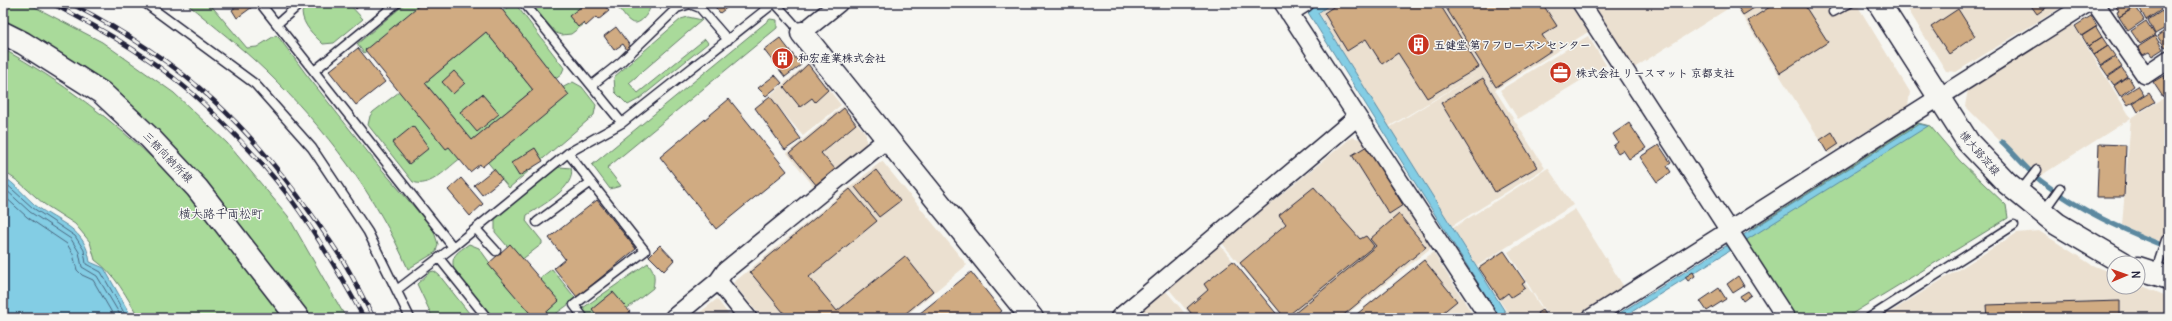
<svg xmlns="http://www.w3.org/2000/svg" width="2172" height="321" font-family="Delius,'Klee One',sans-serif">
<rect width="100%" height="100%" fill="#f6f6f2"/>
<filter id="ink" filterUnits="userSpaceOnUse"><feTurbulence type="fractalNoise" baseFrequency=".025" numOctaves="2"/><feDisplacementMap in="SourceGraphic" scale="8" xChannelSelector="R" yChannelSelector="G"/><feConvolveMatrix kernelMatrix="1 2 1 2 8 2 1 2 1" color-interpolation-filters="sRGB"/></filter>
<g filter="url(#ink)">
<path fill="#ebe0d0" d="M1330,3H1569L1588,32L1495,90L1545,168L1452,226L1389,128L1482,71L1388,127L1318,11Z
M1593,3H1730L1732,6L1634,68Z
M1734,3H1856L1910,92L1908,106L1829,154Z
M1904,3H2068L1956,72L1946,71Z
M2073,24L2131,118L2169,95V244L2144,236L2122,225L2131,118L2037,178L1965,106L1968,89Z
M1588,36L1606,65L1518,119L1500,90Z
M808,63L841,105L803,136L769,96Z
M843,106L866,134V147L815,188L787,153Z
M1352,137L1364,140L1432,247L1342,318H1284L1222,243Z
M882,161L967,265L903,318H762L733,283Z
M1548,168L1573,205L1477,266L1453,228Z
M1575,209L1624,287L1575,318H1549L1508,252Z
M2039,231L2092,265L2114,274V287H2138V284L2164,295L2169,302V318H1881L2017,233Z
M1220,245L1278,318H1193L1168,288Z
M1504,250L1548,318H1511L1478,267Z
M1433,252L1475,318H1351Z
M1165,290L1189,318H1132Z
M717,299L731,318H693Z"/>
<path fill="#a9da9a" stroke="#667e6a" d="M3,3H27L102,42L174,93L227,143L288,216L346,318H307L120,96L84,67L3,24Z
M186,3H209L247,48L257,47L276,35L280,39L306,74L378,165L433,229L438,244L436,252L408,269C377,196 325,128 267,72C242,48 214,26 186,3Z
M312,3H348L363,19L334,43L323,44C314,35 303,26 302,12Z
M406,3H425L364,53L357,44Z
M533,3H649L650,8C648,14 639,27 631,22C621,16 623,6 608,6L571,34L562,35L556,33L536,10Z
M512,5L517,6L564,68L561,75L554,80L499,13Z
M688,17L702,20L629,83L638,93L705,39L708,43L639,99L628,105L615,92L614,77L681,19Z
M770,19L777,20V28L607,168L621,186L610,189L592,165Z
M486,32L533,90L472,140L425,83Z
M3,49C117,111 215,209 285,318H139C127,297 115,274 95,260L90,242L75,224L44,204L19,182L3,171Z
M573,82L582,87L596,105L594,115L509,188L485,159L560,89Z
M403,89L461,158C448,167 430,189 413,182L368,125L370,116L373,112Z
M1918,123L1930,126L1960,161L2006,205L2008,218L1845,318H1793L1746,243L1750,230Z
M560,167L571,168C577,187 541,206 527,215L526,221L542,241V244L520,261L495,232V218L554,169Z
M469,244L479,248L492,266L536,281L552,269L576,299L550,318H494L454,270C450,255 458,252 469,244Z
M648,263C655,271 655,278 653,288L615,318H583L577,312Z
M434,271L439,275L473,318H433L417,284L430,272Z"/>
<path fill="#83cde4" stroke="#5c89a0" d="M1302,3H1311L1314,7L1321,3H1332L1318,13L1509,318H1500Z
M1919,124L1928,126L1622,318H1612Z
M3,176C15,184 24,195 35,205C60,224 85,227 90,262L104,268L132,318H3Z"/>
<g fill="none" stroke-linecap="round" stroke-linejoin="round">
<path stroke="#49667f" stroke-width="1" d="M3,181L33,208L75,236L84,250L86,264L101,272L127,318
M3,187L30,212L71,239L79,252L82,267L97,276L122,318
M3,195L27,217L67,244L73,254L77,270L82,275L93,280L115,318"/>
<path stroke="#5c89a0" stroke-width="5" d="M2002,142C2015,154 2027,170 2041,181C2080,211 2124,230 2169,248"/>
</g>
<path fill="#d0ab82" stroke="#22223b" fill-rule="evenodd" d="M241,3H253L255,5L237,18L232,10Z
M338,3H349V7L338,5Z
M352,3H363L356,9Z
M422,3H497L569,95L482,167L480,164L470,172L449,147L446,149L365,50ZM486,32L533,90L472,140L425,83Z
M586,3H603L609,11L598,20L596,17L586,26L583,23L578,27L569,16Z
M712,3H733L720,13Z
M1339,3H1439L1479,67L1427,98L1398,53L1382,64L1366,39L1347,51L1324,13Z
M1443,3H1542L1557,26L1542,35L1552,50L1496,87Z
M1735,3H1762L1743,15Z
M1776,3H1803L1828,42L1780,73L1748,21Z
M2029,3H2053L2037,14Z
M2116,3H2134L2136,6L2119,17L2117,12L2119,11L2114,4Z
M2142,3H2157L2161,10L2146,20L2138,5Z
M2136,7L2144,20L2128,31L2119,17Z
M1958,9L1975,36L1949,54L1931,27Z
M2162,11L2169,26L2155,34L2148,20Z
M2091,16L2097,26L2081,36L2075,26Z
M2146,21L2155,35L2140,44L2131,31Z
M616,27L631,47L627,50L623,44L614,50L604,36Z
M2096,27L2102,37L2088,46L2082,36Z
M2169,28V45L2165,47L2157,36Z
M2155,36L2163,49L2152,56L2149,52L2143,55L2138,47Z
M2102,37L2108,46L2094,55L2088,46Z
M780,38L801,65L785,77L764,50Z
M2108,46L2115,56L2101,65L2094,55Z
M358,48L385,82L356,105L329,71Z
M2115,57L2122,67L2108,76L2101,66Z
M808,64L828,90L815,102L812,98L800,107L784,87Z
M2122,68L2127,76L2114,85L2108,77Z
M454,71L465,83L453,94L442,82Z
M2169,73V85L2164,76Z
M775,75L782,83L766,96L758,88Z
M2128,76L2134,86L2120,96L2114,86Z
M2163,76L2169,86V93L2163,97L2153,82Z
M1483,78L1537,167L1495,192L1441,103Z
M2138,86L2144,95L2128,105L2122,96Z
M2149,93L2155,102L2138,112L2133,103Z
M482,94L499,114L477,132L460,112Z
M770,96L801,139L785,150L755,108Z
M729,99L787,171L716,229L660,157Z
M844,108L856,124L821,153L836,170L817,186L790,153Z
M1629,123L1646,148L1629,159L1623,150L1618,153L1613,146L1618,142L1613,134Z
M413,126L429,148L409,164L392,143Z
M1832,132L1839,144L1827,152L1820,140Z
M2099,144L2126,145L2124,197H2097Z
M1659,145L1671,163L1667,166L1671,172L1657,182L1640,157Z
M1367,146L1403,205L1389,214L1352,155Z
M535,148L543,161L519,176L511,163Z
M494,169L502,179L482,195L474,185Z
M876,170L900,201L879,217L855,187Z
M461,178L483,204L470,216L448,190Z
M1314,187L1360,239L1366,236L1374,246L1285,318L1240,263L1286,224L1279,215Z
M850,189L877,221L809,277L837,311L905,256L933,291L900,318H788L750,272Z
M597,200L636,249L577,297L554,268L565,259L549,238Z
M1399,214L1426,247L1340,318H1289L1376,246L1370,239Z
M510,244L559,301L540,318H534L488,264Z
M660,245L674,260L664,271L649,256Z
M1504,251L1525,282L1522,284L1525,288L1511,297L1508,293L1500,299L1479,268Z
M1424,260L1457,301L1436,318H1352Z
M1233,261L1280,318H1195L1187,308L1208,290L1204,284Z
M971,272L1002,311L993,318H914Z
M1693,272L1695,276L1688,281L1685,277Z
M1738,276L1744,286L1733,293L1727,284Z
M1719,288L1726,299L1707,311L1700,301Z
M1748,291L1751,295L1743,301L1740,296Z
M613,292L630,312L622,318H599L592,309Z
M2120,301V318H1987L1986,305Z
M1542,310L1547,318H1541L1537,313Z"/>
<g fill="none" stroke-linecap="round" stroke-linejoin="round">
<defs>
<path id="lane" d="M145,3L255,84L312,148L368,232L410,318
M260,3L453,247
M524,3L622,123
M775,3L802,33
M1833,12L1850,3
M277,24L301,3
M314,71L397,3
M592,85L621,62L677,8L690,4L700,8L728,40
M568,153L645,251L574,305L583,317L581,318
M2019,193L2037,170
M2043,212L2060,188
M537,222L591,182
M476,229L496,251
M439,258L487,318
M2155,273L2166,240
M398,289L453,247L568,153L622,123L774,3
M1869,318L2014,225"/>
<path id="street" d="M1283,3L1489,318
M1581,3L1786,318
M2095,3L2145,75L2169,59
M1289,13L1305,3
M802,33L839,3
M718,281L748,318
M673,318L718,281L725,271L887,139
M1119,318L1357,117
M1591,318L2088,3"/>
<path id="secondary" d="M1879,3L1968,142L2007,183L2057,224L2123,263
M3,33L23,43L102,93L150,138L197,188L298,318
M802,33L1032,318
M2138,268L2169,278"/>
</defs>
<use href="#lane" stroke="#22223b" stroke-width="11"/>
<use href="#street" stroke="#22223b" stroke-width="20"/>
<use href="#secondary" stroke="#22223b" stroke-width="25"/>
<use href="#lane" stroke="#f6f6f2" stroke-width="8"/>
<use href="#street" stroke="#f6f6f2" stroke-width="17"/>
<use href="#secondary" stroke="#f6f6f2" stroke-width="22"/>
<defs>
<path id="rail" d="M51,3C106,31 163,64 207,107C237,136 268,168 293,202C320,239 342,278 364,318
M70,3C120,29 171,61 213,100C263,146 305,202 342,259C354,278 363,299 374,318"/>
</defs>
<use href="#rail" stroke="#22223b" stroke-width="4.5"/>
<use href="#rail" stroke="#f6f6f2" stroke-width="3" stroke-dasharray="9" stroke-linecap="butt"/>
</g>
</g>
<defs>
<symbol id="building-disc" viewBox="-11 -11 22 22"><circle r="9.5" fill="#c8321e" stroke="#f6f6f2"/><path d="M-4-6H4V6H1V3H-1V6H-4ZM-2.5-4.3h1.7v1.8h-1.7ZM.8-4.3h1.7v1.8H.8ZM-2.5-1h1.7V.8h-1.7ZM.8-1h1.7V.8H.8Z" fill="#fff"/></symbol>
<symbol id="office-disc" viewBox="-11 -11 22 22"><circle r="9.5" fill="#c8321e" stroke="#f6f6f2"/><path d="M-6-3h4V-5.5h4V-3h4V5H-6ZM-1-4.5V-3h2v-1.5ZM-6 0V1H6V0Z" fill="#fff"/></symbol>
</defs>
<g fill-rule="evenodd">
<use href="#building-disc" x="1406" y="32" width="25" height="25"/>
<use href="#building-disc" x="770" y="46" width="25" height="25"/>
<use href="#office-disc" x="1548" y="60" width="25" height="25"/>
</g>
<g text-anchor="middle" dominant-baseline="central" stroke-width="3" stroke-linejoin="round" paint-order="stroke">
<g font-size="11" font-weight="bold" fill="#22223b" stroke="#f6f6f2" text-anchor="start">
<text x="1434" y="45">五健堂 第７フローズンセンター</text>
<text x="798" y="58">和宏産業株式会社</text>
<text x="1576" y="73">株式会社 リースマット 京都支社</text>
</g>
<g font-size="11" fill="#22223b" stroke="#f6f6f2">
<text transform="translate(1980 153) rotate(49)">横大路淀線</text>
<text transform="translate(168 157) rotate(46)">三栖向納所線</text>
</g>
<g font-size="12" fill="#22223b" stroke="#f6f6f2">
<text x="221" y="213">横大路千両松町</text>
</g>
</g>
<rect width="2172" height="321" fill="none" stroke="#f6f6f2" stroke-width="16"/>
<rect x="8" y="8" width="2156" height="305" fill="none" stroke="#22223b" stroke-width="1.5" filter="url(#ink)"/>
<g transform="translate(2126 275) rotate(88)"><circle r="19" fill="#f6f6f2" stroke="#a1a1a9"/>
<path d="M0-3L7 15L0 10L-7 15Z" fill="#c8321e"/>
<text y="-6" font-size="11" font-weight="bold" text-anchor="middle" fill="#22223b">N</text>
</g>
</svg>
